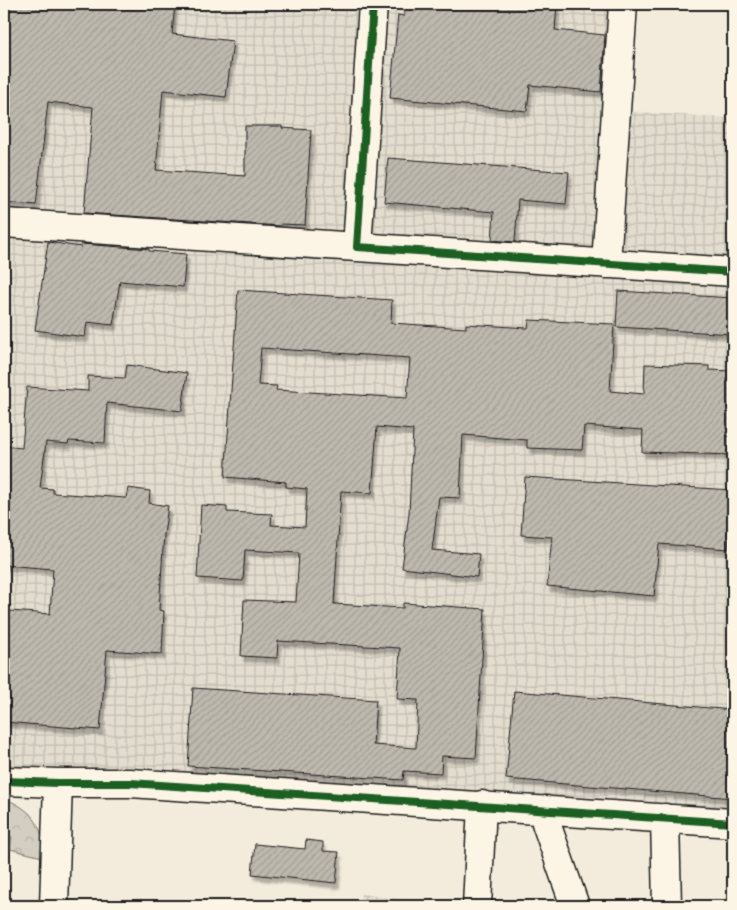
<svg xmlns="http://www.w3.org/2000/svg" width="737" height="910" font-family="Mali,sans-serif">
<defs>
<pattern id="industrial-grid" width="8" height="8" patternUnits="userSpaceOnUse" patternTransform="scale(1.25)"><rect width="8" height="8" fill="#e3ddcf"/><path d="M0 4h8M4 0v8" fill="none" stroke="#c2bdb1"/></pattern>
<pattern id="park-crowns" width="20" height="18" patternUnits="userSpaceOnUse" patternTransform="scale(1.25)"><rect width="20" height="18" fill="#d3cec1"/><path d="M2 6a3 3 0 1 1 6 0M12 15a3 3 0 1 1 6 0" fill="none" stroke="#b5b0a5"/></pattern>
<pattern id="building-hatch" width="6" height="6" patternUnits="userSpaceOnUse" patternTransform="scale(1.25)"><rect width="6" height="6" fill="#beb9ae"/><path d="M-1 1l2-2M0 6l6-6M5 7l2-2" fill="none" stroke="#a39e95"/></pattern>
<filter id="shadow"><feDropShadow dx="3" dy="5.5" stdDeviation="1" flood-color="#0004"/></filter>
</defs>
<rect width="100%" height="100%" fill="#f3ecdd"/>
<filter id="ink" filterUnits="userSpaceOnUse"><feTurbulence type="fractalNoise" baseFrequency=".02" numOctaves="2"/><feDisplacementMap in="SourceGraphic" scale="10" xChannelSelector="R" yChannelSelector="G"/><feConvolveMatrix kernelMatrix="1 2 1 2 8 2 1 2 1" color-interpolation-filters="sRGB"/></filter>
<g filter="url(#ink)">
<path fill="url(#industrial-grid)" d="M4,4H361L345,259L521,272L733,283V812L484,795L4,767Z
M385,4H616L601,251L380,241L368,228Z
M631,112L733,118V269L631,260L620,248Z
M361,894L445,906H360Z"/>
<path fill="url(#park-crowns)" stroke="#78756e" d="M4,798C36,812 41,824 46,858L10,849L12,837L4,835Z"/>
<path fill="url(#building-hatch)" stroke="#1c1c1c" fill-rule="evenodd" filter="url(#shadow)" d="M4,4H175L172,34L233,41L226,97L163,90L156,170L245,176V126H282V128L311,130L305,225L281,224V226L84,213L93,107L48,102L36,205L4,202V129L9,79H4Z
M405,4H557L555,30L605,35L601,92L530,85L527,111L390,98L398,15L404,16Z
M388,158L569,172L566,204L518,200L515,242L492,240L494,212L384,202Z
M48,242L81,247V244L149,249V251L186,254L183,287L120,281L113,325L87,322L85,337L35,330Z
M238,290L392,300L391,323L466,328V324L528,328L529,320L614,324L610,391L644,394L645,364L709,366V370L733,371V455L642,452L643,430L584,426L582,450L527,448V440L463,435L460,498L439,497L432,550L479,554L477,577L402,568L409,513L413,430L377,427L372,493L341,491L334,604L403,608V603L485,609L476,758L442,756L441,773L404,771L403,780L188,766L193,688L376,700L373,745L416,748L418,700L397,699L400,648L278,641L277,658L241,656L244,600L296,602L299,553L245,550L243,581L197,578L201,505L227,507V512L272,514L271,525L305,527L307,489L286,487V482L225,477ZM261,348L410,358L407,398L276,390L277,386L258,385Z
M618,291L733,298V334L616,327Z
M127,365L187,373L182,411L107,403L105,443L69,441L68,444L46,442L40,488L53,489V493L126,498L128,488L150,491L149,503L168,506L164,534L159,610L164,611L162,654L107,650L100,730L4,722V688L10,611L50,614L53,569L4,565L7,522H4V446L22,448L27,387L88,391V376L125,378Z
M525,477L732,490L728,549L659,544L654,596L547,586L552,537L521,535Z
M514,691L733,710V798L506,779Z
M306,840L323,842V851L339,852L336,883L252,874L255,844L305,849Z"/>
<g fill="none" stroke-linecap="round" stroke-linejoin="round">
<defs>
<path id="minor" d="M373,4L357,247L733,272
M4,223L357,247
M606,264L623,4
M4,781L58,783H130L733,823
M546,810V823L575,906
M665,818L667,906
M54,906L58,783
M477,906L482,805"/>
</defs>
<use href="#minor" stroke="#1c1c1c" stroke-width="31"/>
<use href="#minor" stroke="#fcf5e5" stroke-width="28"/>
<defs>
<path id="cycleway" d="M373,4L357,247L733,272
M4,781L58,783H130L733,823"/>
</defs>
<use href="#cycleway" stroke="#fcf5e5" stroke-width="11"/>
<use href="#cycleway" stroke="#1b5e20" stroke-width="8"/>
</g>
</g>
<rect width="737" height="910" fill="none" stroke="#fcf5e5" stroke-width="20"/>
<rect x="10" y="10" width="717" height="890" fill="none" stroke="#1c1c1c" stroke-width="2" filter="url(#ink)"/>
</svg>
